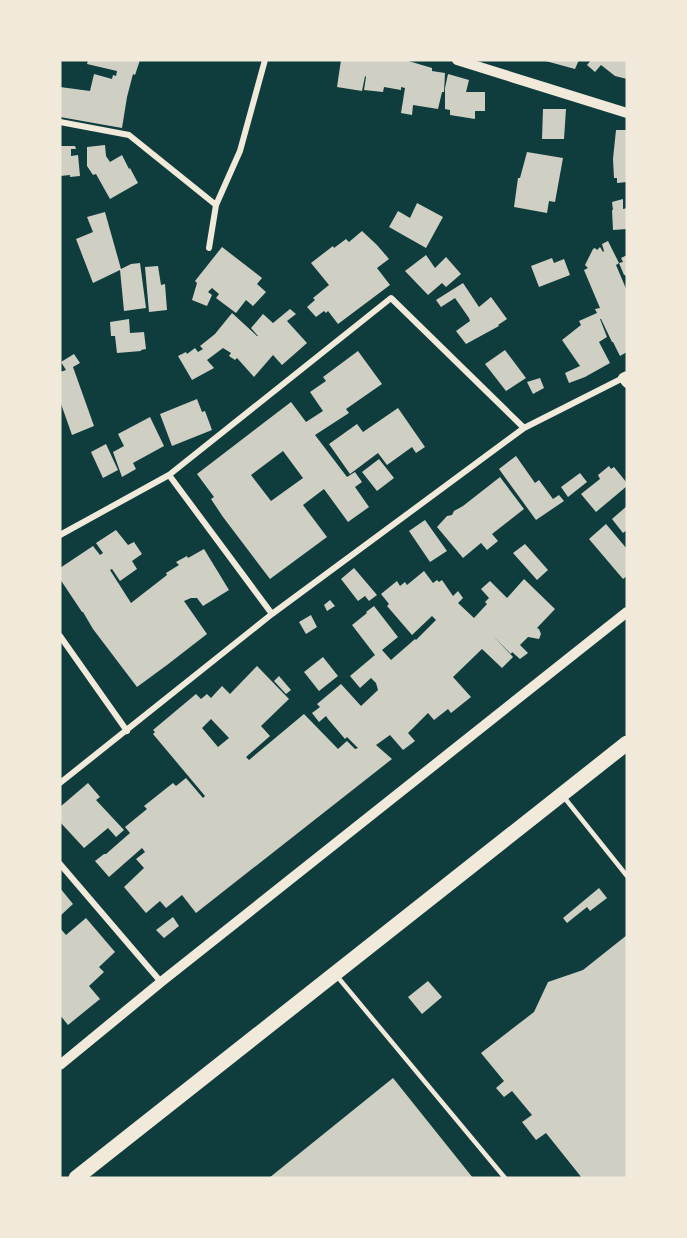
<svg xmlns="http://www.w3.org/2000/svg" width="687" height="1238" font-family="Lora,serif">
<rect width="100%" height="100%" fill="#0f3d3e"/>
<path fill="#cfcfc3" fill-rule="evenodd" d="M88,60H140L135,75L133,74L127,97L122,128L60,117V87L90,91L94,74L112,79L113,75L116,76L117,71L87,64Z
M341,60H405L432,68V71L445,73L444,92H442L438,109L413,105L412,115L401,113L405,88L401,87V90L384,87L383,92L364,90L366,77L365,76L362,91L337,87Z
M542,60H579L575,69Z
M591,60H627V79L615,76L601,65L595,72L587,65Z
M448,74L469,80L466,92H485V111H475V119L450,115V110L445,109V88Z
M543,109H566L564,139H542Z
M616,130H627V182L617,183V178H614L613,159Z
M105,145L106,156L110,162L122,155L129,169L130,168L138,183L110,199L96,174L93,175L87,166V147Z
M60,146H75L76,149H71V156L78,155L80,176L70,177V175L60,176Z
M527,152L563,158L555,202L549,201L547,213L514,207L518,178H520Z
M623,199V209L627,208V229L613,230L612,210H613L612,202Z
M417,203L443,217L426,248L389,227L398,211L410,218Z
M105,212L121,269L131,264L140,263L146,308L124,311L120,270L93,283L76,239L93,232L87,217Z
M362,231L377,245L389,259L377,268L390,285L338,324L328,311L326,313L324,311L316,317L307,307L315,300L313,298L329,285L311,263L333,246L334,248L346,239L349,242Z
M608,241L619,263L616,265L627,291V352L620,356L613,342H612L601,319H600L607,337L599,342L610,363L585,377L569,383L565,373L580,366L562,340L581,325L579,321L597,313L595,309L600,308L584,270L588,268L585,265L593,249L595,248L597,250L600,247L603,252L604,251L602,244Z
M222,247L262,278L257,284L266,292L253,306L246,300L236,313L216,298L219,294L212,288L208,292L212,295L207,306L192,300L197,283L195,281Z
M426,255L435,268L446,257L461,274L446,287L442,283L428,295L405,271Z
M627,255V278L625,275H624L619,263L623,262L621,258Z
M552,258L554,263L564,259L570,275L539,287L531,266Z
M158,266L161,285L165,284L167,310L149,312L145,267Z
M463,283L479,307L491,297L507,319L498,325L499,326L466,344L456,331L470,321L469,318L455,298L441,307L436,300Z
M290,309L296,314L287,321L307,343L282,365L273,355L254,377L237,358L235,360L229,356L231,353L223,348L207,360L214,368L192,380L178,356L186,352L187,354L195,348L198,352L203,349L200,346L215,334L232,313L257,336H258L251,328L263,314L273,323Z
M129,319L130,333L144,332L146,349L141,350V351L117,353L115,336H111L110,322Z
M505,350L526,378L506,391L485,364Z
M358,351L382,384L346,409L349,413L315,435L347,477L355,472L362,482L355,487L369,507L348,522L324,489L303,505L327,537L270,579L223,517L211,499L214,497L197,474L291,402L306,422L323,411L310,392L326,381L323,377ZM283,451L303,478L271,501L251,475Z
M74,354L80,363L73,367L94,426L72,435L60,401V372L66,370L61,362Z
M540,378L544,388L533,394L527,382Z
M197,399L202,412L205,411L212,430L172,446L160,414Z
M398,408L425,447L416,453L412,447L387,465L378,453L350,474L329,444L357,424L363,432Z
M150,417L164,446L133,463L136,469L122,477L113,452L124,446L118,434Z
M106,444L118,470L103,478L91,452Z
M516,456L535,483L539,480L553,499L559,495L564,501L536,520L499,469Z
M379,459L394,478L377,491L362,472Z
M609,466L611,469L614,467L627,483V486L596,512L581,494L600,479L598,475Z
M580,473L587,482L568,497L561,487Z
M500,477L524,509L492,534L498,541L487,550L481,543L463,558L437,527L447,516L452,515L454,511L463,506Z
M627,506V530L623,533L612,519Z
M425,520L447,551L430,562L409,531Z
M606,524L627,549V576L623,579L589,539Z
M116,530L128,545L134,542L142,554L132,561L137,569L120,581L112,569L110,570L131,603L167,575L166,573L179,565L176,562L187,556L188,558L204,549L229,590L203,606L197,598H191L184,601L207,634L167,665L137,687L93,629L83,612H82L60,579V568L93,546L100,555L103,553L96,543Z
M525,544L548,570L537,580L513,553Z
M354,568L377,595L369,601L365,596L358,601L341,579Z
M424,571L433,583L437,580L439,582L442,580L453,596L458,591L463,598L458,603L474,618L487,604L485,602L489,598L481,589L490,581L507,598L524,579L555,609L537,628L539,629L541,634L539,639L528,637L520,645L528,653L520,659L512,652L511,654L493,636L513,657L502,668L482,649L453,677L471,697L451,713L448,709L434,720L428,713L408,733L415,741L403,750L390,735L376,745L392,759L196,913L182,895L166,908L160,901L146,913L124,887L144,868L136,859L145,852L142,848L109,877L95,861L104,854H106L130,833L125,827L147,809L144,806L173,783L176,786L186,778L203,798L205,796L153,734L155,732L153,730L196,694L201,699L207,694L211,698L222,686L230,694L257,666L289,699L261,726L270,736L246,757L249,760L304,714L338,749L347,741L355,749L358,748L347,737L345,739L328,719L326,716L319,722L312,713L320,707L317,704L341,684L361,706L378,690L376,683L371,678L360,688L350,676L375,655L352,625L367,613L366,612L374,606L398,637L382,650L391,660L415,639L416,640L436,620L432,616L412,635L387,606L389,604L381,594L397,581L400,586L405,582L407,585ZM211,719L229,738L218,747L202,728Z
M330,600L335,606L327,611L324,605Z
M311,615L317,627L306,634L299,622Z
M323,657L338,676L319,691L304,672Z
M279,676L291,690L286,694L274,681Z
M88,783L100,797L96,800L124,830L116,837L108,828L84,848L60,822V807Z
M60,888L73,904L60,916Z
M599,888L607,898L590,911L587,907L567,923L563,918Z
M173,917L179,926L164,938L156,930Z
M86,918L115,952L99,967L104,972L89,986L100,999L68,1025L60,1015V928L66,935Z
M627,935V1178H582L546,1133L536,1140L522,1122L532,1115L512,1091L504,1097L496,1088L504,1081L481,1053L534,1012L548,982L583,970Z
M428,981L442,997L422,1014L408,997Z
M393,1078L473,1178H269Z"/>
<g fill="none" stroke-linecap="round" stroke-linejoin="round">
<path stroke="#f1e9da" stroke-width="4.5" d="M563,796L627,876
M336,975L505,1178"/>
<path stroke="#f1e9da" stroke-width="6" d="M60,122L129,135L216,205
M209,248L216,205L240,151L265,60
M169,475L272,614
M60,535L169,475L391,298L524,428
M60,636L127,731
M60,783L272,614L524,428L623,378
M60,864L161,982"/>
<path stroke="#f1e9da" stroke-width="10" d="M457,60L627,113
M627,376L623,378L627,383
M60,1065L161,982L627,612"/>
<path stroke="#f1e9da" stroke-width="15" d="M76,1178L627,743"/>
</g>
<rect width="687" height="1238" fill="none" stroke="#f1e9da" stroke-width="123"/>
</svg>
